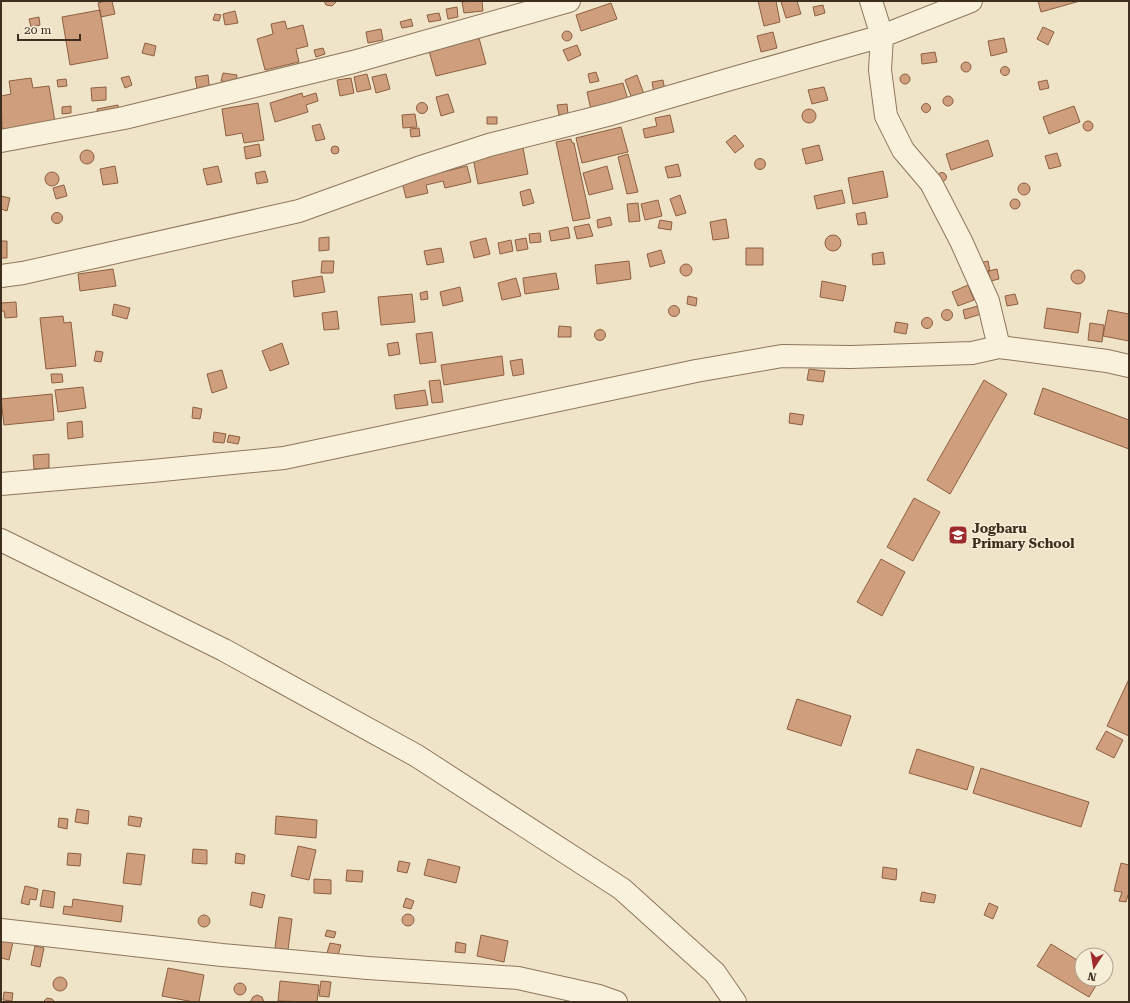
<svg xmlns="http://www.w3.org/2000/svg" width="1130" height="1003" font-family="'Roboto Serif',serif">
<rect width="100%" height="100%" fill="#f0e4c8"/>
<path fill="#cf9f7d" stroke="#8d5f41" d="M105,1H112L115,14L101,17L98,3Z
M324,1H337L332,6L326,5Z
M471,1H482L483,11L464,13L462,2Z
M758,1H776L780,22L764,26Z
M785,1H797L801,14L786,18L781,2Z
M1038,1H1080L1041,12Z
M611,3L617,19L581,31L576,15Z
M823,5L825,13L815,16L813,7Z
M457,7L458,17L448,19L446,9Z
M100,10L108,58L70,65L62,17Z
M235,11L238,23L225,25L223,14Z
M439,13L441,20L429,22L427,15Z
M215,14L221,15L219,21L213,20Z
M39,17L40,25L31,27L29,19Z
M411,19L413,26L402,28L400,22Z
M285,21L287,29L303,25L308,46L296,49L299,62L265,70L257,39L273,34L271,24Z
M1043,27L1054,32L1048,45L1037,39Z
M381,29L383,40L368,43L366,32Z
M562 36a5 5 0 1 1 10 0a5 5 0 1 1-10 0Z
M773,32L777,48L761,52L757,36Z
M479,38L486,64L436,76L429,51Z
M1004,38L1007,52L991,56L988,41Z
M145,43L156,46L154,56L142,53Z
M577,45L581,55L568,61L563,50Z
M323,48L325,54L316,57L314,50Z
M935,52L937,62L922,64L921,54Z
M961 67a5 5 0 1 1 10 0a5 5 0 1 1-10 0Z
M1000.5 71a4.5 4.5 0 1 1 9 0a4.5 4.5 0 1 1-9 0Z
M596,72L599,81L590,83L588,74Z
M223,73L237,75L236,83L221,81Z
M367,74L371,89L357,92L354,77Z
M386,74L390,89L376,93L372,77Z
M900 79a5 5 0 1 1 10 0a5 5 0 1 1-10 0Z
M208,75L210,92L198,94L195,77Z
M637,75L644,94L632,99L625,80Z
M129,76L132,85L125,88L121,78Z
M31,78L33,88L49,86L55,122L2,130L1,96L11,94L9,81Z
M351,78L354,93L340,96L337,80Z
M66,79L67,86L58,87L57,80Z
M663,80L665,91L654,93L652,82Z
M1047,80L1049,88L1040,90L1038,82Z
M623,83L628,100L591,110L587,92Z
M106,87V100L92,101L91,88Z
M824,87L828,100L812,104L808,90Z
M302,93L303,97L316,93L318,101L306,105L308,112L275,122L270,103Z
M448,94L454,112L441,116L436,97Z
M943 101a5 5 0 1 1 10 0a5 5 0 1 1-10 0Z
M416.5 108a5.5 5.5 0 1 1 11 0a5.5 5.5 0 1 1-11 0Z
M258,103L264,140L244,143L242,133L226,136L222,109Z
M921.5 108a4.5 4.5 0 1 1 9 0a4.5 4.5 0 1 1-9 0Z
M567,104L568,114L559,115L557,105Z
M118,105L120,116L99,120L97,109Z
M71,106V113L62,114V107Z
M1074,106L1080,122L1049,134L1043,117Z
M802 116a7 7 0 1 1 14 0a7 7 0 1 1-14 0Z
M415,114L417,127L403,128L402,115Z
M670,115L674,132L645,138L643,129L657,126L655,118Z
M487,117H497V124H487Z
M1083 126a5 5 0 1 1 10 0a5 5 0 1 1-10 0Z
M320,124L325,139L316,141L312,126Z
M621,127L628,152L582,163L576,138Z
M419,128L420,136L411,137L410,129Z
M735,135L744,146L735,153L726,142Z
M571,139L572,143H574L590,218L573,221L556,142Z
M988,140L993,156L951,170L946,154Z
M259,144L261,156L246,159L244,147Z
M819,145L823,160L806,164L802,149Z
M331 150a4 4 0 1 1 8 0a4 4 0 1 1-8 0Z
M523,148L528,174L478,184L473,158Z
M80 157a7 7 0 1 1 14 0a7 7 0 1 1-14 0Z
M1057,153L1061,166L1049,169L1045,156Z
M628,154L638,192L627,194L618,157Z
M754.5 164a5.5 5.5 0 1 1 11 0a5.5 5.5 0 1 1-11 0Z
M678,164L681,176L668,178L665,167Z
M115,166L118,183L103,185L100,169Z
M218,166L222,182L207,185L203,169Z
M467,166L471,182L445,188L443,181L426,185L428,193L406,198L402,182Z
M607,166L613,189L589,195L583,173Z
M265,171L268,182L257,184L255,173Z
M883,171L888,197L853,204L848,178Z
M937.5 177a4.5 4.5 0 1 1 9 0a4.5 4.5 0 1 1-9 0Z
M45 179a7 7 0 1 1 14 0a7 7 0 1 1-14 0Z
M1018 189a6 6 0 1 1 12 0a6 6 0 1 1-12 0Z
M64,185L67,196L56,199L53,188Z
M530,189L534,203L523,206L520,192Z
M842,190L845,203L817,209L814,196Z
M680,195L686,213L676,216L670,199Z
M1,196L10,198L7,211L1,209Z
M1010 204a5 5 0 1 1 10 0a5 5 0 1 1-10 0Z
M658,200L662,216L645,220L641,204Z
M638,203L640,221L629,222L627,204Z
M865,212L867,224L858,225L856,214Z
M51.5 218a5.5 5.5 0 1 1 11 0a5.5 5.5 0 1 1-11 0Z
M610,217L612,225L598,228L597,220Z
M726,219L729,238L713,240L710,222Z
M660,220L672,222L671,230L658,228Z
M589,224L593,236L577,239L574,227Z
M568,227L570,238L551,241L549,231Z
M540,233L541,242L530,243L529,234Z
M825 243a8 8 0 1 1 16 0a8 8 0 1 1-16 0Z
M329,237V250L319,251V238Z
M486,238L490,254L474,258L470,242Z
M526,238L528,249L517,251L515,240Z
M511,240L513,251L500,254L498,243Z
M1,241H7V258H1Z
M441,248L444,262L427,265L424,251Z
M746,248H763V265H746Z
M661,250L665,263L650,267L647,254Z
M883,252L885,264L873,265L872,254Z
M322,261H334L333,273H321Z
M629,261L631,279L597,284L595,265Z
M988,261L990,271L981,273L979,263Z
M680 270a6 6 0 1 1 12 0a6 6 0 1 1-12 0Z
M113,269L116,286L80,291L78,274Z
M997,269L999,279L991,281L988,271Z
M1071 277a7 7 0 1 1 14 0a7 7 0 1 1-14 0Z
M556,273L559,289L525,294L523,278Z
M322,276L325,292L294,297L292,281Z
M516,278L521,296L502,300L498,283Z
M822,281L846,286L843,301L820,297Z
M968,285L974,300L958,306L952,292Z
M460,287L463,301L443,306L440,292Z
M427,291L428,299L421,300L420,293Z
M412,294L415,322L381,325L378,297Z
M1015,294L1018,304L1007,306L1005,296Z
M688,296L697,298L696,306L687,304Z
M16,302L17,317L5,318L4,311H1V303Z
M114,304L130,308L127,319L112,315Z
M668.5 311a5.5 5.5 0 1 1 11 0a5.5 5.5 0 1 1-11 0Z
M978,306L981,314L965,319L963,310Z
M1047,308L1081,313L1078,333L1044,328Z
M941.5 315a5.5 5.5 0 1 1 11 0a5.5 5.5 0 1 1-11 0Z
M1108,310L1129,314V341L1103,336Z
M337,311L339,329L324,330L322,313Z
M63,316L64,323L71,322L76,366L46,369L40,318Z
M921.5 323a5.5 5.5 0 1 1 11 0a5.5 5.5 0 1 1-11 0Z
M896,322L908,324L906,334L894,332Z
M1090,323L1104,325L1102,342L1088,340Z
M559,326L571,327V337H558Z
M594.5 335a5.5 5.5 0 1 1 11 0a5.5 5.5 0 1 1-11 0Z
M432,332L436,362L420,364L416,334Z
M398,342L400,354L389,356L387,344Z
M282,343L289,364L270,371L262,351Z
M96,351L103,352L101,362L94,361Z
M502,356L504,375L444,385L441,365Z
M522,359L524,374L513,376L510,361Z
M809,369L825,371L823,382L807,380Z
M222,370L227,388L212,393L207,374Z
M51,374H62L63,382L52,383Z
M440,380L443,402L432,403L429,381Z
M984,380L1007,394L950,494L927,480Z
M83,387L86,408L58,412L55,390Z
M1043,388L1129,420V449L1034,414Z
M425,390L428,405L396,409L394,395Z
M52,394L54,420L4,425L1,399Z
M193,407L202,409L200,419L192,418Z
M790,413L804,415L802,425L789,423Z
M82,421L83,437L68,439L67,423Z
M214,432L226,434L224,443L213,442Z
M229,435L240,437L238,444L227,442Z
M49,454V468L34,469L33,455Z
M914,498L940,512L913,561L887,547Z
M881,559L905,572L882,616L857,602Z
M1129,679V736L1107,726Z
M797,699L851,716L841,746L787,729Z
M1106,731L1123,740L1114,758L1096,749Z
M917,749L974,767L967,790L909,773Z
M981,768L1089,802L1081,827L973,793Z
M77,809L89,811L88,824L75,822Z
M129,816L142,818L140,827L128,825Z
M276,816L317,820L316,838L275,834Z
M59,818L68,819L67,829L58,827Z
M298,846L316,850L309,880L291,876Z
M193,849L207,850V864L192,863Z
M68,853L81,854L80,866L67,865Z
M127,853L145,855L141,885L123,883Z
M236,853L245,855L244,864L235,863Z
M428,859L460,867L456,883L424,875Z
M399,861L410,863L407,873L397,871Z
M1121,863L1129,865V895H1128L1126,902L1119,901L1122,892L1114,891Z
M883,867L897,869L896,880L882,878Z
M347,870L363,871L362,882L346,881Z
M314,879L331,880V894L314,893Z
M25,886L38,889L36,900L30,899L29,905L21,903Z
M43,890L55,892L53,908L40,906Z
M252,892L265,895L262,908L250,905Z
M922,892L936,895L934,903L920,901Z
M406,898L414,901L411,909L403,907Z
M73,899L123,906L121,922L63,914L64,906L72,907Z
M989,903L998,907L993,919L984,915Z
M402 920a6 6 0 1 1 12 0a6 6 0 1 1-12 0Z
M198 921a6 6 0 1 1 12 0a6 6 0 1 1-12 0Z
M279,917L292,919L288,950L275,948Z
M327,930L336,932L334,938L325,936Z
M481,935L508,941L504,962L477,956Z
M1,940L13,942L9,960L1,958Z
M456,942L466,944L465,953L455,952Z
M330,943L341,945L338,955L327,953Z
M1051,944L1082,963V979H1100L1089,997L1037,966Z
M35,946L44,948L40,967L31,965Z
M168,968L204,975L199,1002H194L162,996Z
M53 984a7 7 0 1 1 14 0a7 7 0 1 1-14 0Z
M280,981L319,985L317,1002L278,1001Z
M321,981L331,982L329,997L319,996Z
M234 989a6 6 0 1 1 12 0a6 6 0 1 1-12 0Z
M4,992L13,993L12,1001L3,1000Z
M257,995L262,997L264,1002H250L253,997Z
M47,998L52,999L55,1002H43Z"/>
<g fill="none" stroke-linecap="round" stroke-linejoin="round">
<defs>
<path id="minor" d="M871,1L882,36L880,70L886,116L903,150L931,183L961,241L988,301L999,347
M1,141L124,118L353,62L569,1
M1,276L23,273L299,211L418,168L489,145L611,114L727,80L882,36L971,1
M1,484L152,471L284,458L696,371L782,356L851,357L972,353L999,347L1107,361L1129,366
M1,540L224,650L417,756L622,889L715,973L735,1002
M1,930L222,955L368,968L518,978L599,996L616,1002"/>
</defs>
<use href="#minor" stroke="#8d765c" stroke-width="24"/>
<use href="#minor" stroke="#faf1dc" stroke-width="22"/>
</g>
<defs>
<symbol id="school-square" viewBox="-11 -11 22 22"><rect x="-9" y="-9" width="18" height="18" rx="4" fill="#9e2a2b" stroke="#f7eed8"/><path d="M0-5L7-2L0 1L-7-2ZM-4 1L0 2.5L4 1V4Q0 6-4 4Z" fill="#fff"/></symbol>
</defs>
<g fill-rule="evenodd">
<use href="#school-square" x="947" y="524" width="22" height="22"/>
</g>
<g text-anchor="middle" dominant-baseline="central" stroke-width="3" stroke-linejoin="round" paint-order="stroke">
<g font-size="13" font-weight="bold" fill="#3d2e20" stroke="#f7eed8" text-anchor="start">
<text x="972" y="528">Jogbaru<tspan x="972" dy="15">Primary School</tspan></text>
</g>
</g>
<rect width="1130" height="1003" fill="none" stroke="#3d2e20" stroke-width="4"/>
<g transform="translate(1094 967) rotate(192)"><circle r="19" fill="#f7eed8" stroke="#ada18e"/>
<path d="M0-3L7 15L0 10L-7 15Z" fill="#9e2a2b"/>
<text y="-6" font-size="11" font-weight="bold" text-anchor="middle" fill="#3d2e20">N</text>
</g>
<path d="M18 34v6h62v-6" fill="none" stroke="#3d2e20" stroke-width="2"/>
<text x="24" y="34" font-size="12" fill="#3d2e20" stroke="#f7eed8" stroke-width="3" paint-order="stroke">20 m</text>
</svg>
